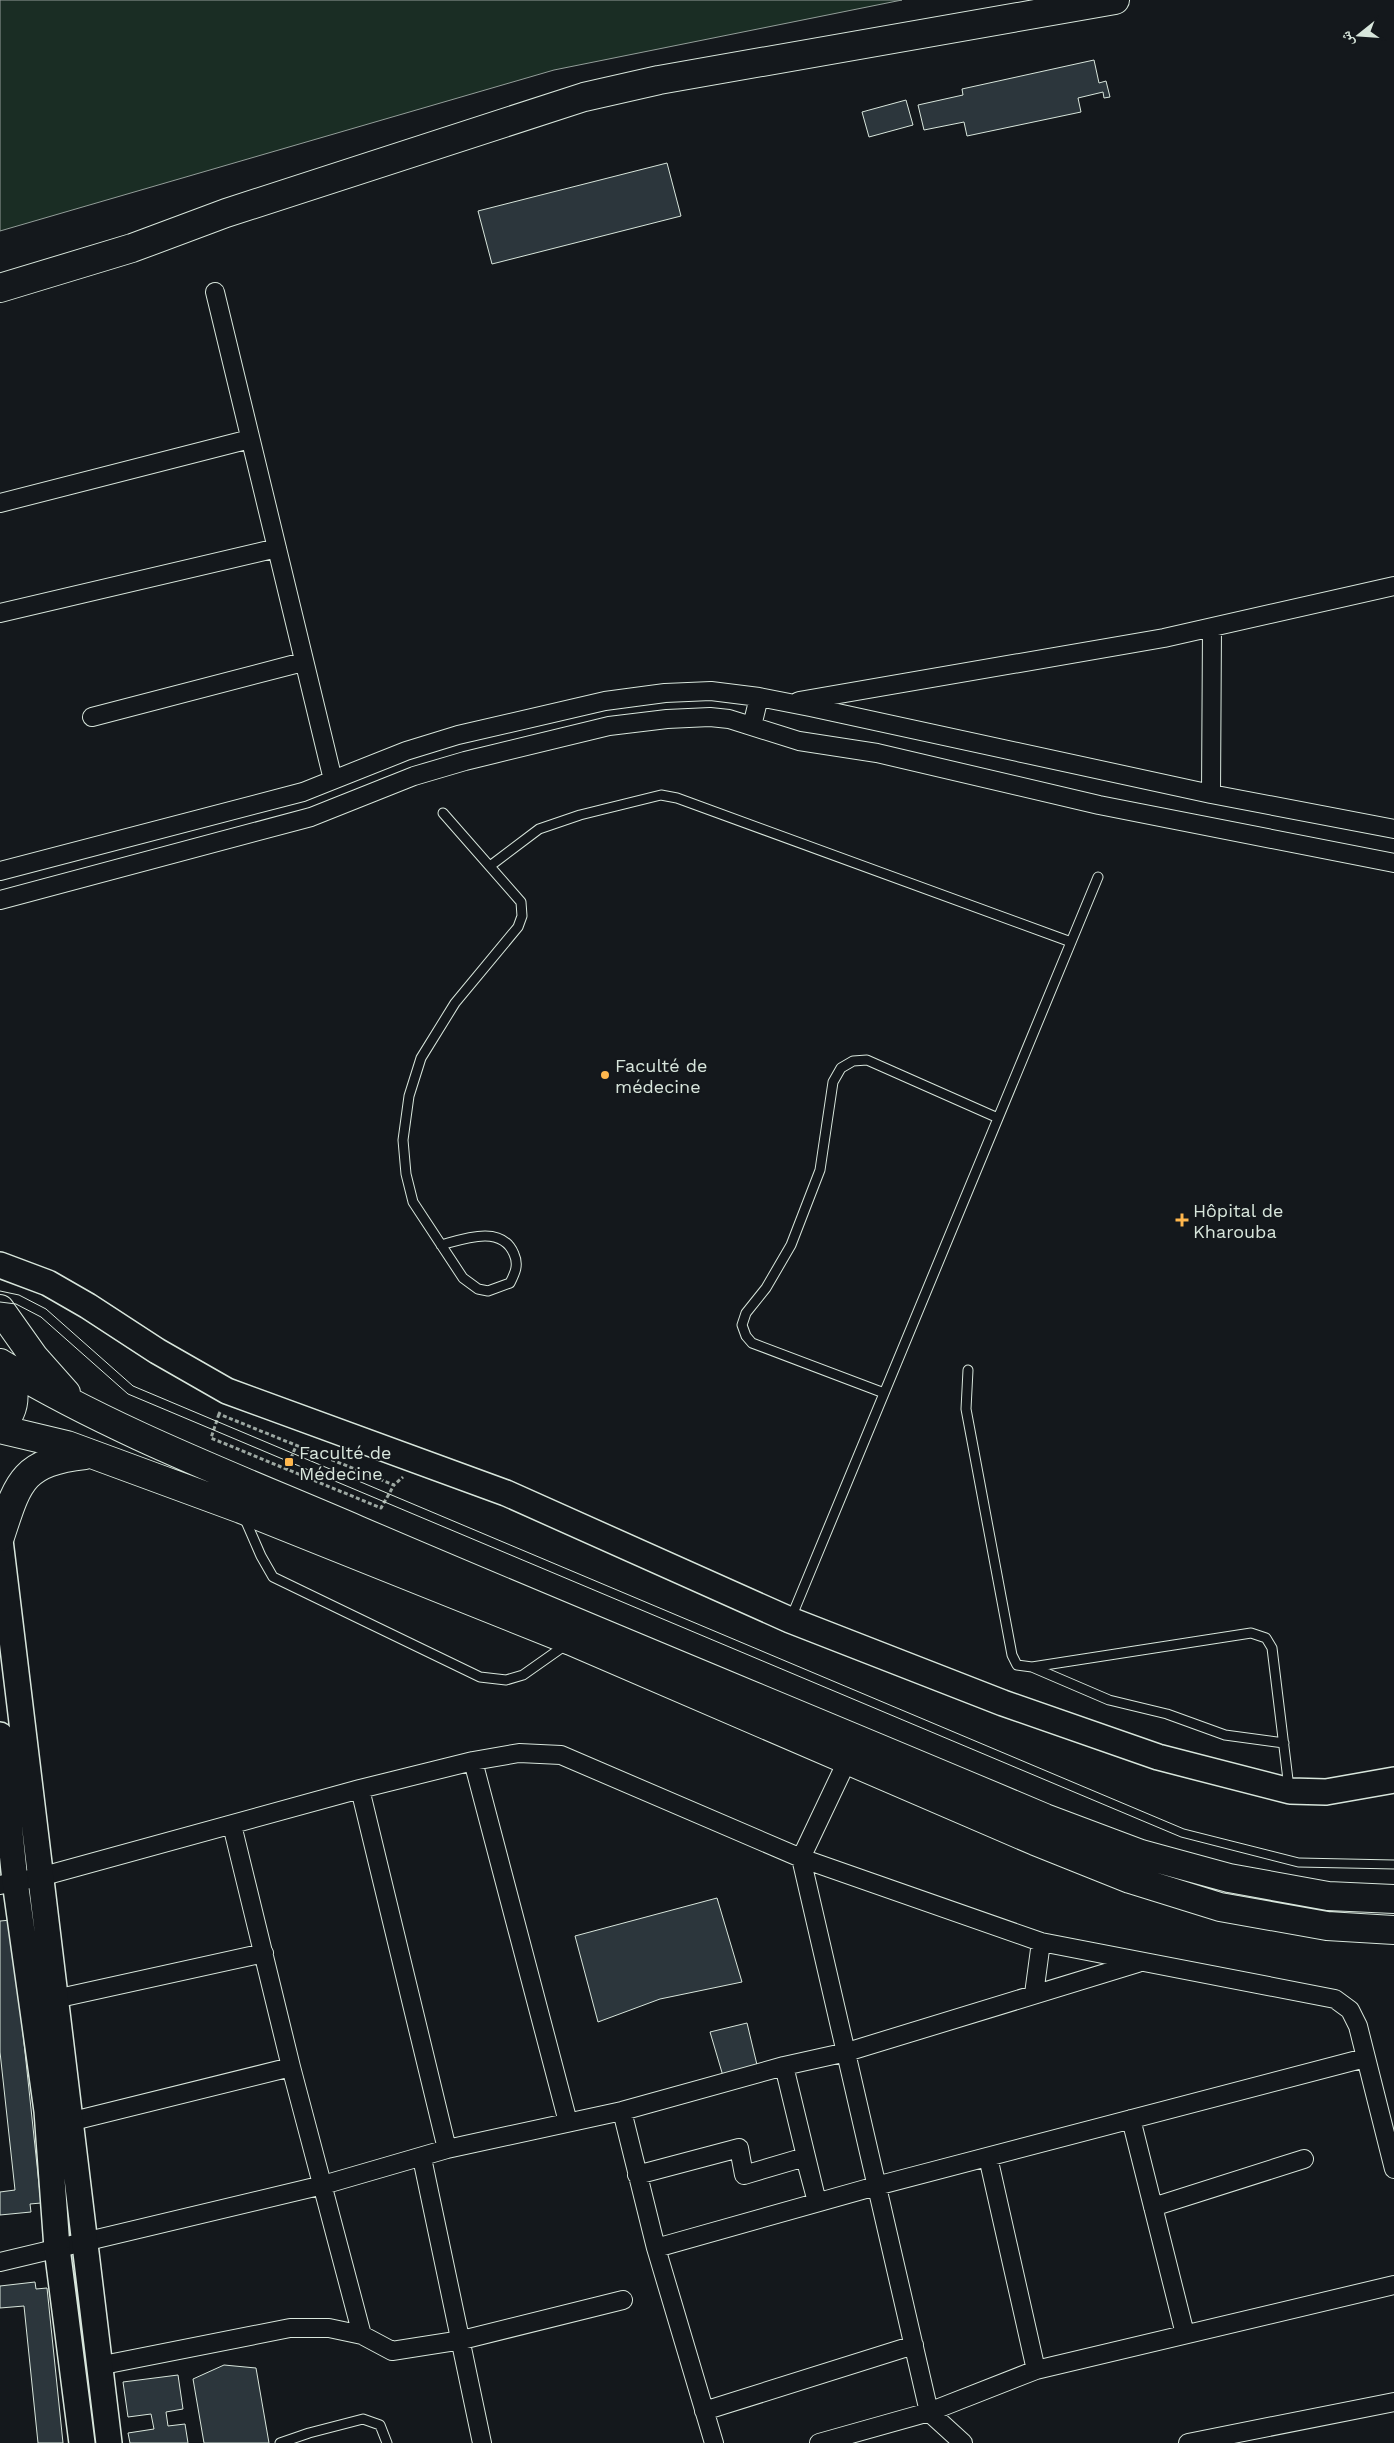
<svg xmlns="http://www.w3.org/2000/svg" width="1394" height="2443" font-family="'Work Sans','Noto Naskh Arabic',sans-serif">
<rect width="100%" height="100%" fill="#14181c"/>
<path fill="#1a2d24" stroke="#939e99" d="M0,0H902L554,70L0,231Z"/>
<path fill="#2c363c" stroke="#d8e6dc" d="M1094,60L1099,83L1106,81L1110,97L1104,98L1103,92L1078,98L1081,112L967,136L964,122L924,130L918,105L963,95L962,89Z
M906,100L913,125L869,137L862,112Z
M667,163L681,216L492,264L478,211Z
M717,1898L742,1982L660,1999L598,2022L575,1936Z
M11,1920L41,2203L30,2204L31,2212L0,2215V2192L15,2190L0,2052V1921Z
M747,2023L758,2069L723,2076L710,2032Z
M35,2282L36,2289L47,2288L63,2443H38L24,2306L0,2308V2286Z
M224,2365L256,2368L269,2443H204L193,2379Z
M178,2375L183,2409L166,2412L168,2426L185,2424L188,2443H130L128,2433L154,2429L151,2414L128,2417L123,2382Z"/>
<g fill="none" stroke-linecap="round" stroke-linejoin="round">
<defs>
<path id="lane" d="M490,866L539,829L580,815L661,795L677,798L1071,942
M441,1245C463,1239 502,1224 514,1254C519,1265 515,1273 510,1283L488,1291L478,1289L463,1278L413,1202L406,1174L403,1140L409,1096L421,1058L455,1003L518,927L522,916L521,902L443,813
M968,1370L966,1409L1012,1655L1017,1665L1032,1667L1251,1633L1266,1638L1272,1648L1289,1788
M884,1393L752,1343L746,1336L742,1325L746,1313L766,1288L791,1245L820,1170L833,1082L841,1068L853,1061L867,1060L998,1118
M244,1517L261,1556L273,1577L480,1677L506,1680L523,1675L567,1644
M791,1618L1098,877
M1032,1667L1109,1700L1167,1714L1225,1735L1284,1743
M280,2443L309,2433L363,2419L380,2425L387,2443"/>
<path id="street" d="M215,292L333,780
M0,503L250,439
M0,613L277,548
M799,701L1164,638L1394,586
M92,717L303,662
M752,726L759,697
M1211,794L1212,628
M0,871L303,792L406,751L458,735L605,701L665,693L711,691L759,697L810,707L1211,794L1394,829
M0,900L311,817L414,776L465,761L609,726L667,719L710,717L729,719L799,741L877,753L1099,805L1394,863
M473,1761L568,2122
M847,1761L801,1858L929,2412L963,2443
M360,1789L447,2149
M232,1825L291,2067L362,2335
M0,1885L40,1877L360,1789L473,1761L519,1753L561,1755L801,1858L1041,1942L1335,1999L1350,2010L1358,2026L1394,2169
M1034,1994L1041,1942
M55,1999L264,1953
M622,2111L656,2248L714,2443
M1131,2119L1185,2334
M69,2122L291,2067
M988,2157L1036,2370
M422,2158L482,2443
M637,2175L739,2148L744,2175L805,2157L817,2202L784,2066
M1153,2207L1304,2159
M656,2248L876,2186L1365,2058
M0,2262L323,2185L447,2149L622,2111L784,2066L847,2052L1138,1963
M98,2366L290,2328H329L362,2335L392,2351L462,2340L623,2300
M704,2411L914,2345
M819,2443L929,2412L1036,2370L1394,2285
M1188,2443L1394,2402"/>
<path id="secondary" d="M0,1265L48,1283L88,1306L157,1351L227,1391L506,1493L790,1620L1003,1703L1158,1757L1290,1791L1326,1792L1394,1780
M0,1540L109,2443
M0,1735L15,1881L47,2111L57,2248L82,2443"/>
<path id="primary" d="M0,288L132,248L226,213L584,97L659,80L1115,0"/>
<path id="highway" d="M0,1309L34,1357L66,1393
M0,1363C112,1431 237,1478 358,1530C586,1628 816,1721 1045,1818L1141,1854L1229,1878L1328,1896L1394,1899
M0,1363C16,1382 20,1407 0,1426
M0,1429L67,1445L241,1509L571,1641L1035,1841L1130,1879L1220,1907L1327,1926L1394,1930
M0,1537C18,1482 22,1462 85,1455"/>
</defs>
<use href="#lane" stroke="#d8e6dc" stroke-width="11"/>
<use href="#street" stroke="#d8e6dc" stroke-width="20"/>
<use href="#secondary" stroke="#d8e6dc" stroke-width="28"/>
<use href="#primary" stroke="#d8e6dc" stroke-width="30"/>
<use href="#highway" stroke="#d8e6dc" stroke-width="30"/>
<path stroke="#9da8a2" stroke-width="3" stroke-dasharray="4 2.5" stroke-linecap="butt" d="M220,1412L219,1414L394,1485L403,1477
M219,1414L211,1438L381,1508L394,1485
M286,1470L296,1446"/>
<use href="#lane" stroke="#14181c" stroke-width="9"/>
<use href="#street" stroke="#14181c" stroke-width="18"/>
<use href="#secondary" stroke="#14181c" stroke-width="25"/>
<use href="#primary" stroke="#14181c" stroke-width="28"/>
<use href="#highway" stroke="#14181c" stroke-width="28"/>
<path stroke="#d8e6dc" stroke-width="1" d="M0,1291L19,1295L46,1309L133,1386L1184,1829L1299,1858L1394,1860
M0,1302L16,1304L41,1317L128,1394L1181,1837L1298,1867L1394,1869"/>
</g>
<g fill="#ffb74d" stroke="#14181c" stroke-width="2">
<circle cx="605" cy="1075" r="5"/>
<path d="M1179.5 1212.5h5v5h5v5h-5v5h-5v-5h-5v-5h5z"/>
<rect x="284" y="1457" width="10" height="10" rx="2.5"/>
</g>
<g text-anchor="middle" dominant-baseline="central" stroke-width="4" stroke-linejoin="round" paint-order="stroke">
<g font-size="18" fill="#d8e6dc" stroke="#14181c" text-anchor="start">
<text x="615" y="1065">Faculté de<tspan x="615" dy="21">médecine</tspan></text>
<text x="1193" y="1210">Hôpital de<tspan x="1193" dy="21">Kharouba</tspan></text>
<text x="299" y="1452">Faculté de<tspan x="299" dy="21">Médecine</tspan></text>
</g>
</g>
<g transform="translate(1359 35) rotate(253)" stroke="#14181c" stroke-width="4" paint-order="stroke">
<path d="M0-4L9 19L0 12L-9 19Z" fill="#d8e6dc"/>
<text y="-8" font-size="14" font-weight="bold" text-anchor="middle" fill="#d8e6dc">ش</text>
</g>
</svg>
